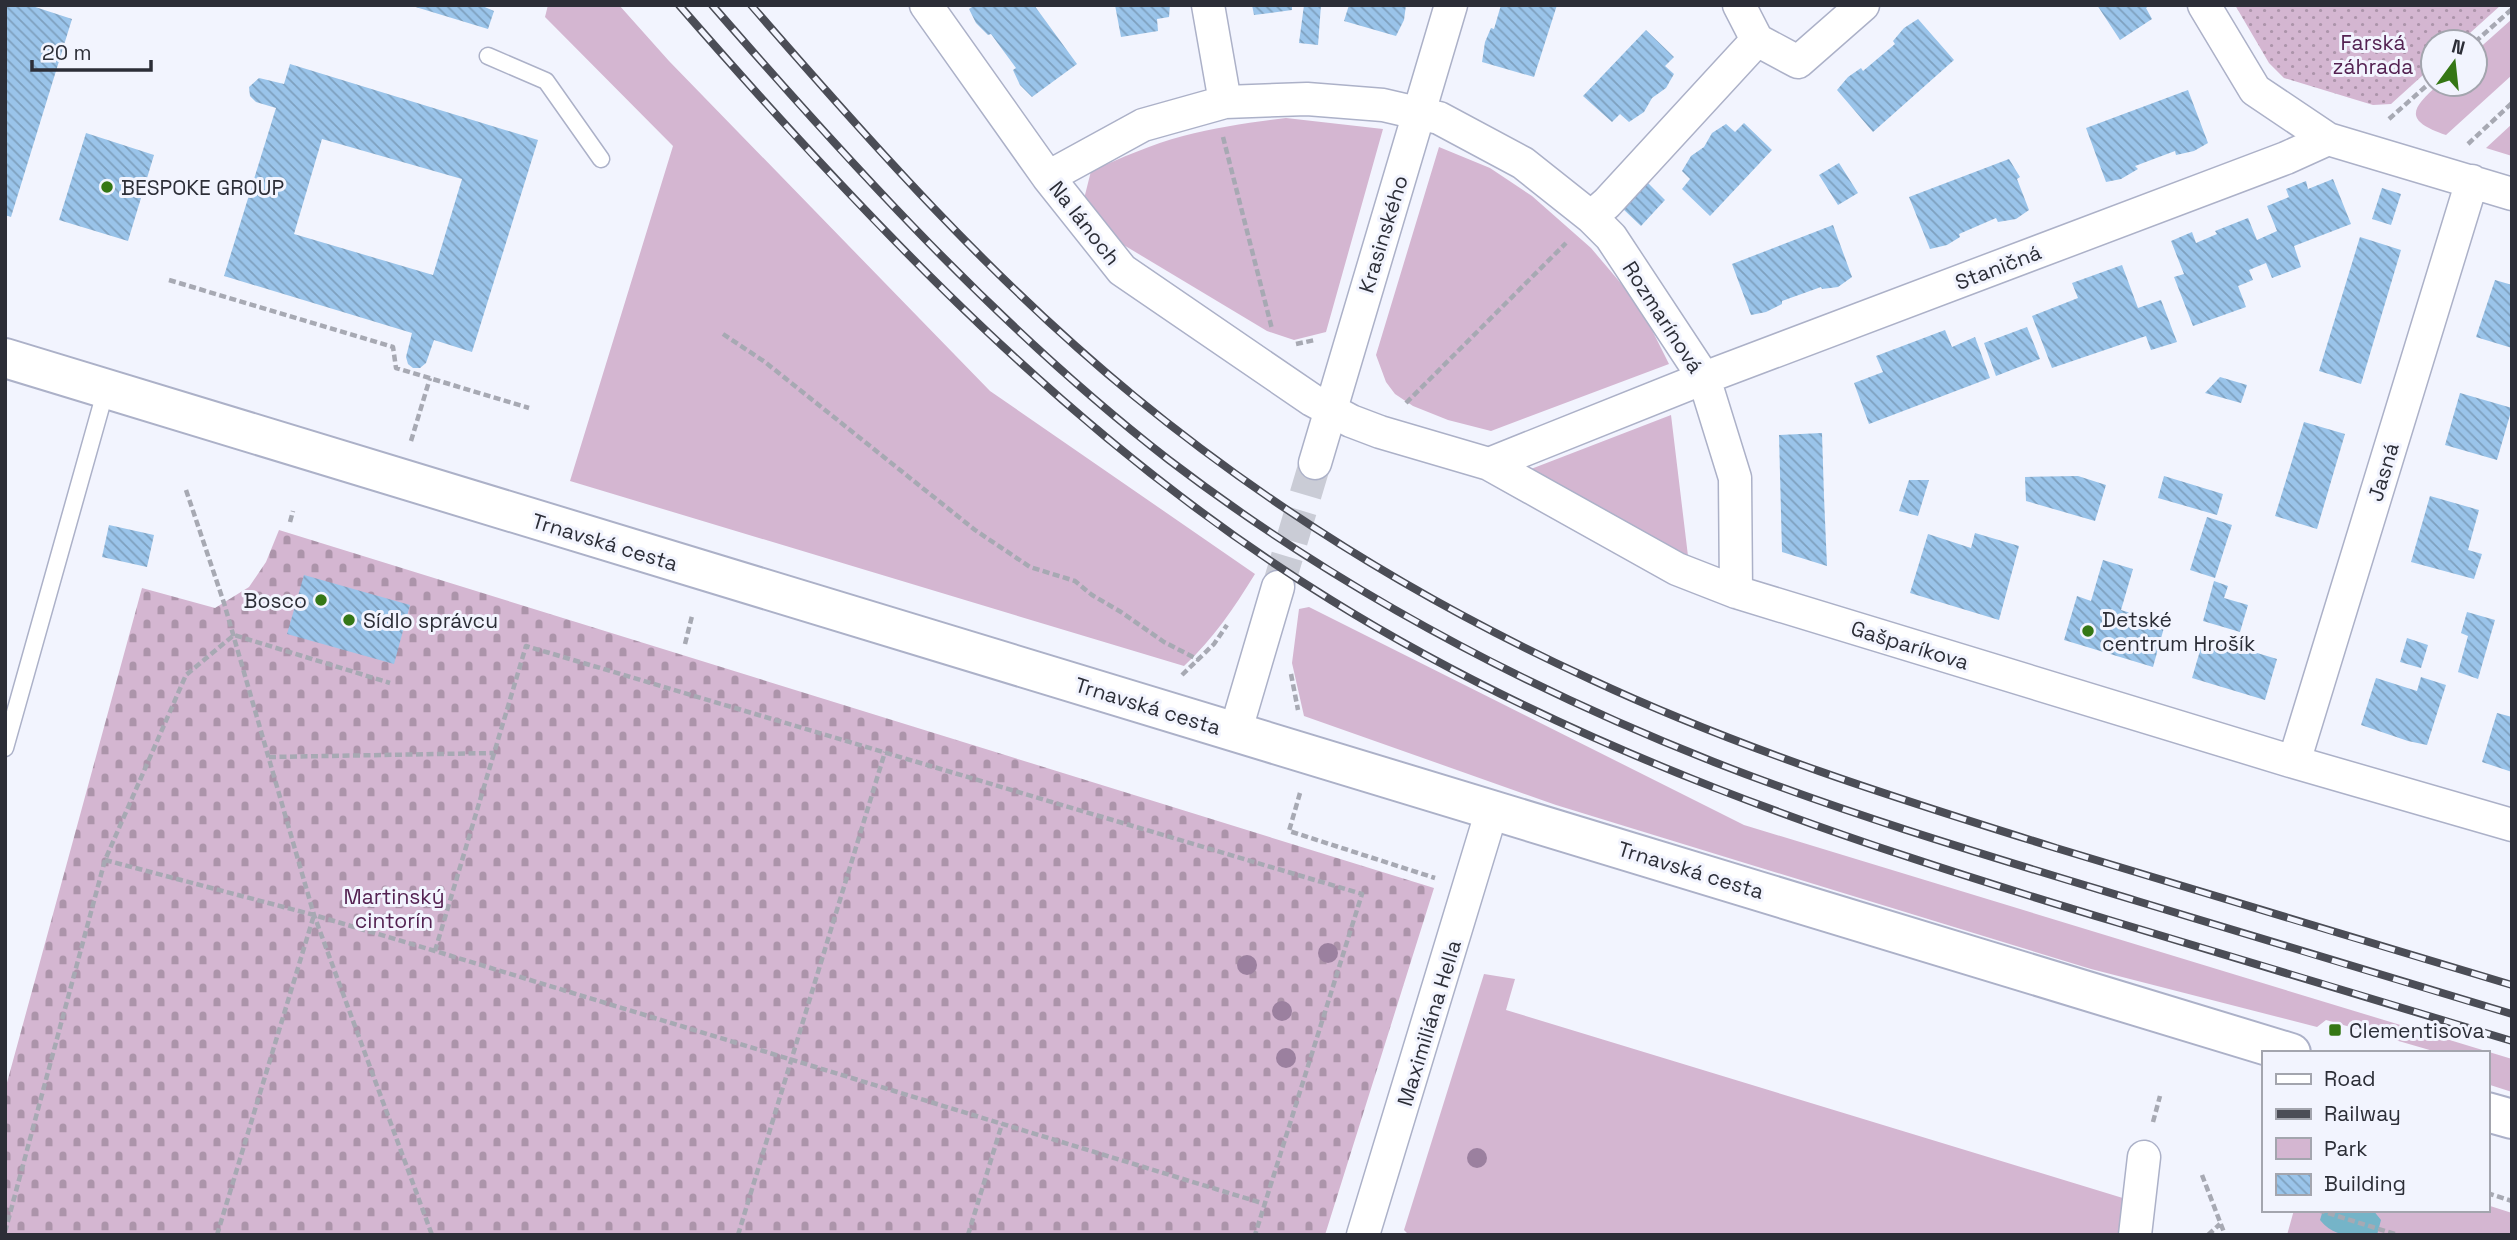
<svg xmlns="http://www.w3.org/2000/svg" width="2517" height="1240" font-family="'Space Grotesk',sans-serif">
<defs>
<pattern id="cemetery-stones" width="16" height="16" patternUnits="userSpaceOnUse" patternTransform="scale(1.75)"><rect width="16" height="16" fill="#d4b6d1"/><path d="M2 7V4a2 2 0 0 1 4 0v3zM10 15v-3a2 2 0 0 1 4 0v3z" fill="#ac94aa"/></pattern>
<pattern id="garden-dots" width="8" height="8" patternUnits="userSpaceOnUse" patternTransform="scale(1.75)"><rect width="8" height="8" fill="#d4b6d1"/><path d="M2 2h.1M6 6h.1" fill="none" stroke="#ac94aa" stroke-width="1.8" stroke-linecap="round"/></pattern>
<pattern id="building-back-hatch" width="6" height="6" patternUnits="userSpaceOnUse" patternTransform="scale(1.75)"><rect width="6" height="6" fill="#9ac4ea"/><path d="M-1 5l2 2M0 0l6 6M5-1l2 2" fill="none" stroke="#7ea0be"/></pattern>
</defs>
<rect width="100%" height="100%" fill="#f2f4fe"/>
<path fill="#d4b6d1" d="M548,5H619L669,61L990,391L1255,574C1234,608 1213,639 1184,666L570,481L673,146L545,17Z
M2512,19V75L2446,135C2403,120 2411,109 2439,84H2475V52Z
M1286,118L1383,129L1326,332L1294,340L1267,331L1112,238L1084,199L1091,171C1121,158 1152,144 1183,136C1217,127 1252,122 1286,118Z
M2512,124V156L2486,148Z
M1439,147L1490,168L1532,196L1591,248L1624,287L1652,330L1669,364L1491,431L1448,420L1413,406L1395,394L1386,382L1376,355Z
M1671,415L1688,556L1531,469Z
M1309,607L1744,825L2512,1059V1092L2487,1084V1053H2440L2326,1020L2317,1027L2091,969L1556,805L1304,716L1292,663L1299,609Z
M1484,974L1515,979L1506,1010L2126,1199L2121,1235H1409L1404,1230Z
M2487,1205L2512,1213V1235H2287L2294,1210H2487Z"/>
<path fill="url(#cemetery-stones)" d="M279,530L1434,888L1325,1235H5V1090L142,588L215,608L249,587L266,562Z"/>
<path fill="url(#garden-dots)" d="M2235,5H2501L2460,42H2433V66L2391,104L2373,105L2284,78L2269,63Z"/>
<path fill="#75b4c8" d="M2323,1210H2373L2381,1220L2377,1235C2354,1235 2335,1239 2320,1220Z"/>
<path fill="url(#building-back-hatch)" fill-rule="evenodd" d="M5,5H29L72,19L11,217L5,215Z
M409,5H480L494,11L488,29Z
M975,5H1034L1077,64L1032,97L1020,85L1013,70L1016,68L991,34L988,35L976,23L969,9Z
M1115,5H1170L1169,17L1157,19L1158,31L1121,37Z
M1252,5H1292V10L1254,15Z
M1304,5H1321L1318,45L1299,43Z
M1349,5H1406L1404,20L1396,36L1344,21Z
M1501,5H1557L1534,77L1482,62L1485,42L1491,28L1494,29Z
M2097,5H2150L2146,8L2152,19L2120,40Z
M1918,19L1954,60L1873,132L1837,90L1848,77L1861,68L1863,71L1895,44L1893,41L1904,28Z
M1646,30L1674,57L1665,66L1674,74L1666,88L1652,98L1644,112L1629,122L1620,114L1612,122L1583,96Z
M290,64L538,140L472,352L434,340L426,363L420,368H413L408,364L406,357L412,333L224,276L276,108L256,102L250,96L249,87L259,78L284,84ZM322,139L462,179L433,275L294,234Z
M2188,90L2208,143L2194,151L2176,155L2175,151L2135,166L2138,169L2121,179L2106,182L2086,128Z
M1744,123L1772,150L1710,216L1682,189L1690,179L1682,171L1691,156L1704,147L1712,133L1726,124L1735,132Z
M86,133L154,155L128,241L59,220Z
M2009,159L2020,177L2017,179L2029,210L2016,219L1998,222L1996,218L1959,234L1960,237L1947,245L1930,249L1909,197Z
M1839,163L1858,193L1838,205L1819,175Z
M2333,179L2351,224L2294,246L2301,267L2272,278L2266,263L2249,270L2253,280L2238,286L2246,307L2193,326L2174,277L2184,274L2171,241L2192,232L2196,243L2217,234L2215,231L2248,218L2257,240L2277,231L2267,206L2289,197L2286,189L2306,181L2308,189Z
M1647,182L1665,200L1641,226L1622,208Z
M2382,188L2401,194L2391,225L2372,219Z
M1833,225L1852,277L1838,287L1822,289L1821,287L1782,301V304L1766,312L1751,315L1732,264Z
M2360,237L2401,250L2361,384L2319,371Z
M2122,265L2138,308L2161,300L2177,342L2151,350L2146,336L2052,368L2032,316L2078,298L2072,283Z
M2495,280L2512,285V348L2476,337Z
M2027,327L2040,359L1996,376L1984,343Z
M1945,330L1952,347L1975,337L1990,378L1869,424L1854,383L1883,372L1876,356Z
M2220,377L2247,385L2241,403L2205,393Z
M2460,393L2512,408L2497,460L2445,445Z
M2304,422L2345,434L2317,529L2275,516Z
M1822,433L1824,497L1827,566L1782,552L1779,435Z
M2078,476L2106,485L2095,521L2026,501L2025,477Z
M2164,476L2223,494L2217,515L2158,498Z
M1909,480H1929L1918,516L1899,511Z
M2430,496L2479,510L2468,550L2482,554L2474,579L2411,562Z
M2207,517L2232,525L2215,578L2190,570Z
M109,525L154,535L147,567L102,557Z
M1975,533L2019,546L1999,620L1910,593L1928,534L1971,548Z
M2103,560L2133,569L2121,610L2165,624L2153,667L2064,640L2077,596L2091,601Z
M304,575L410,605L394,664L287,634Z
M2214,581L2228,586L2224,598L2248,605L2240,632L2203,621Z
M2467,612L2495,620L2478,679L2458,672L2468,636L2461,633Z
M2204,637L2277,659L2265,700L2192,678Z
M2407,638L2428,645L2421,668L2400,662Z
M2421,677L2446,685L2427,745L2408,741L2361,725L2376,678L2417,691Z
M2497,713L2512,717V772L2482,762Z"/>
<g fill="none" stroke-linecap="round" stroke-linejoin="round">
<path stroke="#caccd6" stroke-width="32" stroke-dasharray="32 16" stroke-linecap="butt" d="M1278,587L1315,463"/>
<defs>
<path id="service" d="M488,56L546,81L601,159
M5,748L106,389"/>
<path id="minor" d="M926,5L1048,177L1122,270L1312,400L1351,421L1380,432L1489,464L1677,569L1736,592L2294,762L2512,825
M1208,5L1225,102
M1739,5L1757,40L1798,62L1863,5
M2204,5L2255,90L2328,139
M1048,177L1143,125L1225,102L1307,99L1383,105L1439,118L1523,163L1591,217L1611,237L1704,378L1735,478L1736,592
M1591,217L1607,203L1757,40
M1315,463L1451,5
M1489,464L1704,378L2286,158L2328,139L2512,194
M1235,733L1278,587
M2294,762L2472,181
M1363,1235L1492,810
M2135,1235L2144,1157"/>
<path id="secondary" d="M5,358L2291,1053
M2487,1112L2512,1119"/>
</defs>
<use href="#service" stroke="#acb1c8" stroke-width="19"/>
<use href="#minor" stroke="#acb1c8" stroke-width="35"/>
<use href="#secondary" stroke="#acb1c8" stroke-width="42"/>
<path stroke="#a7a9b3" stroke-width="4.5" stroke-dasharray="7 3.5" stroke-linecap="butt" d="M2475,42L2512,9
M2389,119L2433,80
M1223,137L1272,329
M2468,144L2512,103
M169,280L393,347L396,368L529,408
M723,334L765,362L975,530L1030,567L1075,581L1092,595L1121,612L1164,642L1199,660
M1296,344L1315,340
M1406,403L1566,243
M411,441L430,378
M186,490L224,603L314,915L432,1235
M290,522L293,511
M685,644L692,616
M1291,674L1298,710
M1182,675L1214,644L1227,625
M269,757L494,753
M1300,793L1289,831L1435,878
M105,860L314,915L435,951L1265,1204
M435,951L526,646L1362,894L1255,1235
M2153,1122L2160,1096
M2202,1175L2225,1235
M2487,1193L2512,1201
M2318,1210L2398,1235
M5,1232L105,860L186,675L234,635L390,683
M217,1235L314,915
M738,1235L885,752
M968,1235L1002,1124
M2208,1235L2220,1224"/>
<use href="#service" stroke="#fff" stroke-width="16"/>
<use href="#minor" stroke="#fff" stroke-width="32"/>
<use href="#secondary" stroke="#fff" stroke-width="38"/>
<defs>
<path id="rail" d="M679,5C873,228 1078,444 1331,600C1574,751 1846,841 2119,923C2250,962 2381,1001 2512,1041
M712,5C853,167 999,328 1169,460C1334,586 1521,686 1714,762C1852,816 1995,858 2137,901C2262,939 2387,977 2512,1014
M751,5C870,142 993,281 1134,396C1273,510 1427,604 1590,679C1740,749 1898,799 2056,848C2208,894 2360,940 2512,985"/>
</defs>
<use href="#rail" stroke="#4b4d56" stroke-width="8"/>
<use href="#rail" stroke="#f2f4fe" stroke-width="5" stroke-dasharray="16" stroke-linecap="butt"/>
</g>
<g fill="#9b809f">
<circle cx="1328" cy="953" r="10"/>
<circle cx="1247" cy="965" r="10"/>
<circle cx="1282" cy="1011" r="10"/>
<circle cx="1286" cy="1058" r="10"/>
<circle cx="1477" cy="1158" r="10"/>
</g>
<g fill="#357715" stroke="#f2f4fe" stroke-width="2.5">
<circle cx="107" cy="187" r="7"/>
<circle cx="321" cy="600" r="7"/>
<circle cx="349" cy="620" r="7"/>
<circle cx="2088" cy="631" r="7"/>
<rect x="2328" y="1023" width="14" height="14" rx="3.5"/>
</g>
<g text-anchor="middle" dominant-baseline="central" stroke-width="6" stroke-linejoin="round" paint-order="stroke">
<g font-size="21" fill="#542252" stroke="#f2f4fe">
<text x="2373" y="42">Farská<tspan x="2373" dy="24">záhrada</tspan></text>
<text x="394" y="896">Martinský<tspan x="394" dy="24">cintorín</tspan></text>
</g>
<g font-size="21" fill="#2c2e37" stroke="#f2f4fe" text-anchor="start">
<text x="121" y="187">BESPOKE GROUP</text>
<text x="307" y="600" text-anchor="end">Bosco</text>
<text x="2102" y="619">Detské<tspan x="2102" dy="24">centrum Hrošík</tspan></text>
<text x="363" y="620">Sídlo správcu</text>
<text x="2349" y="1030">Clementisova</text>
</g>
<g font-size="21" fill="#2c2e37" stroke="#f2f4fe">
<text transform="translate(1085 223) rotate(52)">Na lánoch</text>
<text transform="translate(1383 234) rotate(-73)">Krasinského</text>
<text transform="translate(1998 267) rotate(-21)">Staničná</text>
<text transform="translate(1663 317) rotate(57)">Rozmarínová</text>
<text transform="translate(2383 472) rotate(-73)">Jasná</text>
<text transform="translate(605 542) rotate(17)">Trnavská cesta</text>
<text transform="translate(1910 645) rotate(17)">Gašparíkova</text>
<text transform="translate(1148 706) rotate(17)">Trnavská cesta</text>
<text transform="translate(1691 870) rotate(17)">Trnavská cesta</text>
<text transform="translate(1429 1023) rotate(-73)">Maximiliána Hella</text>
</g>
</g>
<rect width="2517" height="1240" fill="none" stroke="#2c2e37" stroke-width="14"/>
<rect x="2262" y="1051" width="228" height="161" fill="#f2f4fe" stroke="#a3a5ae" stroke-width="2"/>
<rect x="2276" y="1074" width="35" height="10" fill="#ffffff" stroke="#a3a5ae" stroke-width="2"/>
<text x="2324" y="1086" font-size="21" fill="#2c2e37">Road</text>
<rect x="2276" y="1109" width="35" height="10" fill="#4b4d56" stroke="#a3a5ae" stroke-width="2"/>
<text x="2324" y="1121" font-size="21" fill="#2c2e37">Railway</text>
<rect x="2276" y="1138" width="35" height="21" fill="#d4b6d1" stroke="#a3a5ae" stroke-width="2"/>
<text x="2324" y="1156" font-size="21" fill="#2c2e37">Park</text>
<rect x="2276" y="1174" width="35" height="21" fill="url(#building-back-hatch)" stroke="#a3a5ae" stroke-width="2"/>
<text x="2324" y="1191" font-size="21" fill="#2c2e37">Building</text>
<g transform="translate(2454 63) rotate(15)"><circle r="33" fill="#f2f4fe" stroke="#a3a5ae" stroke-width="2"/>
<path d="M0-5L12 26L0 18L-12 26Z" fill="#357715"/>
<text y="-10" font-size="19" font-weight="bold" text-anchor="middle" fill="#2c2e37">N</text>
</g>
<path d="M32 60v10h119v-10" fill="none" stroke="#2c2e37" stroke-width="3.5"/>
<text x="42" y="60" font-size="21" fill="#2c2e37" stroke="#f2f4fe" stroke-width="5" paint-order="stroke">20 m</text>
</svg>
